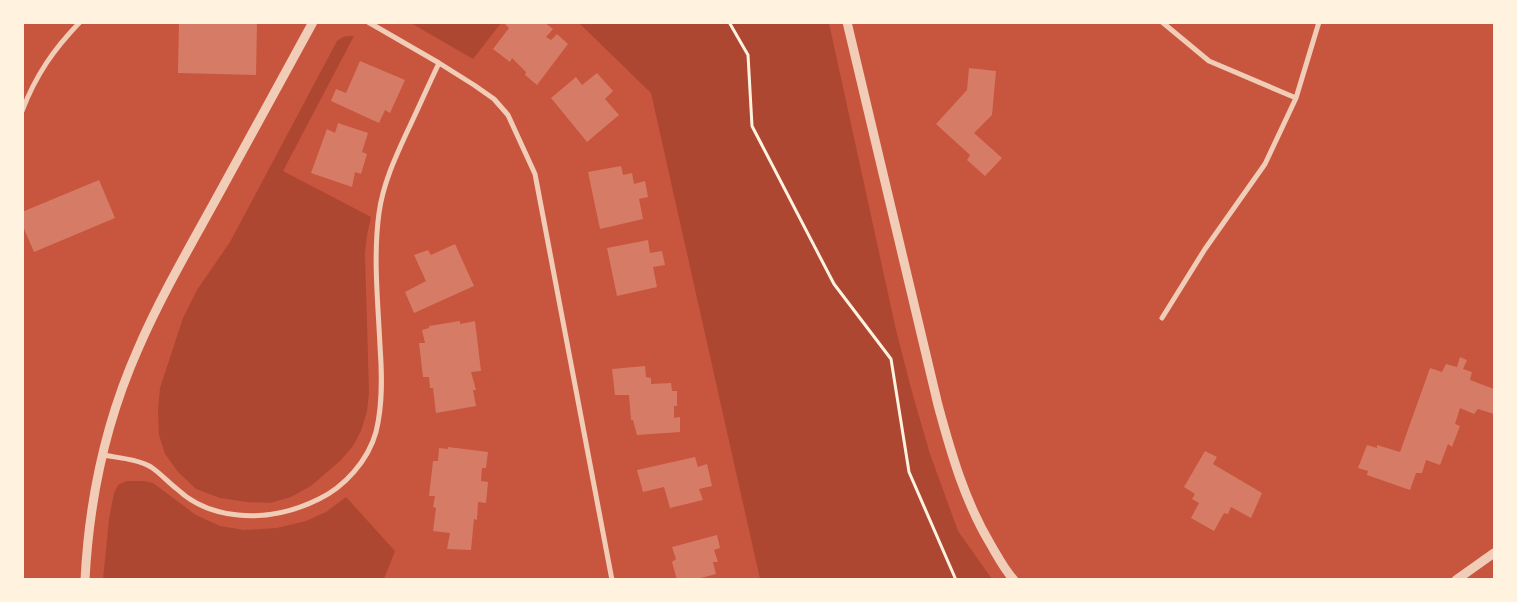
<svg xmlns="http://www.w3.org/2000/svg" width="1517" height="602" font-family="Poppins,sans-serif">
<rect width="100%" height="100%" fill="#c8553d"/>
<path fill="#ae4732" d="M411,23L501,22V23L473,59Z
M579,23H829L896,330L912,392L930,454L958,531L992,579H760L651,93Z
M348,36H354L283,171L371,217L367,235L365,253L369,393L367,411L361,431L353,446L341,460L311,486L291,497L270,503L247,502L220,498L196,489L178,472L165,454L159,435L158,411L160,388L183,318L197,290L230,242L337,41L343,37Z
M127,481H144L153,483L196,515L220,526L244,530L277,528L306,521L326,512L346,497L395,551L384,579H103L109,519L114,493L118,485Z"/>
<path fill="#d67c66" d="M179,22H257L256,75L178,73Z
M503,22H544L553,29L546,37L551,40L557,34L568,44L537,85L525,75L526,72L512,58L510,62L493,49L509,28Z
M360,61L405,80L390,113L385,110L379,123L331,101L336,89L346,93Z
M969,68L996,71L992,115L974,133L1002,158L985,176L967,160L970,155L936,124L967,90Z
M597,73L613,91L605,99L619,115L587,142L551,98L576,77L582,85Z
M338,123L368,133L362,152L367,154L361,174L355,172L352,187L311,173L327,129L335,133Z
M621,166L623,175L632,173L634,184L645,181L648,197L639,199L643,219L600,229L588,172Z
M99,180L115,218L34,252L22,224V212Z
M648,240L650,253L662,251L665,265L653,267L657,287L617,296L607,248Z
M455,244L474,286L414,313L405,292L426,281L414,255L428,250L431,255Z
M460,321V324L475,321L481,371L471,372L476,390H473L476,406L436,413L433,388H430L429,377H423L419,343H425L422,330L429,328V326Z
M1460,357L1467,360L1463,369L1472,372L1470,380L1494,389V414L1478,409L1474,414L1460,408L1455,424L1460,426L1452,447L1448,444L1440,465L1426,460L1422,473H1416L1410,490L1367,475L1368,471L1358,468L1367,445L1377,448V445L1400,452L1430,368L1442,372L1446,364L1457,367Z
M645,366L646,377L651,378V384L671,383L672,391H677V406H674V418L680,417V432L637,435L633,420H631L629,395H615L612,369Z
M448,447L488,452L486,468H482L481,481L488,482L486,503L478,502L477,520L474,519L471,550L447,549L450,533L433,531L436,508L433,507L435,496H429L433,461H438L439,448L448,449Z
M1205,451L1217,457L1213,464L1262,493L1251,518L1231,507L1228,514L1224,513L1214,531L1191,518L1199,503L1192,499L1195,494L1184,487Z
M695,457L698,467L707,464L712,486L699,489L703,500L670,508L664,487L643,492L637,470Z
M717,535L720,548L714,550L718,562H713L716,574L693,580H677L672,562L676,559L672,547Z"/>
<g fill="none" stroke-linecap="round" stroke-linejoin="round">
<path stroke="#fff3e0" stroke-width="3" d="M729,22L748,55L752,126L834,284L891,359L909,472L956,580"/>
<path stroke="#f1ccb7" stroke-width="5" d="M368,22L439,63L474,85L494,99L508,115L535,174L612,580
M1162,22L1209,61L1296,98
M22,111C36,75 53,50 80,22
M1162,318L1205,249L1265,164L1296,98L1319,22
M103,455C119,458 137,459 151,467C160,473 168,482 177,489C194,505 215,513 238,515C267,518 293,512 319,499C344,487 368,461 376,432C383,404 382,374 380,346C378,302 373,257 379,213C383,184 395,158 407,132C418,109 428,86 439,63"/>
<path stroke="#f1ccb7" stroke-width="9" d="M847,22L938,405C951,453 965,502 991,545C998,557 1004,569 1014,580
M85,580C89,501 106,421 138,349C160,298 188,250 215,201C247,142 280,82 313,22
M1456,580L1494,553"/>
</g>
<rect width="1517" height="602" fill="none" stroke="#fff3e0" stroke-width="48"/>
</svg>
